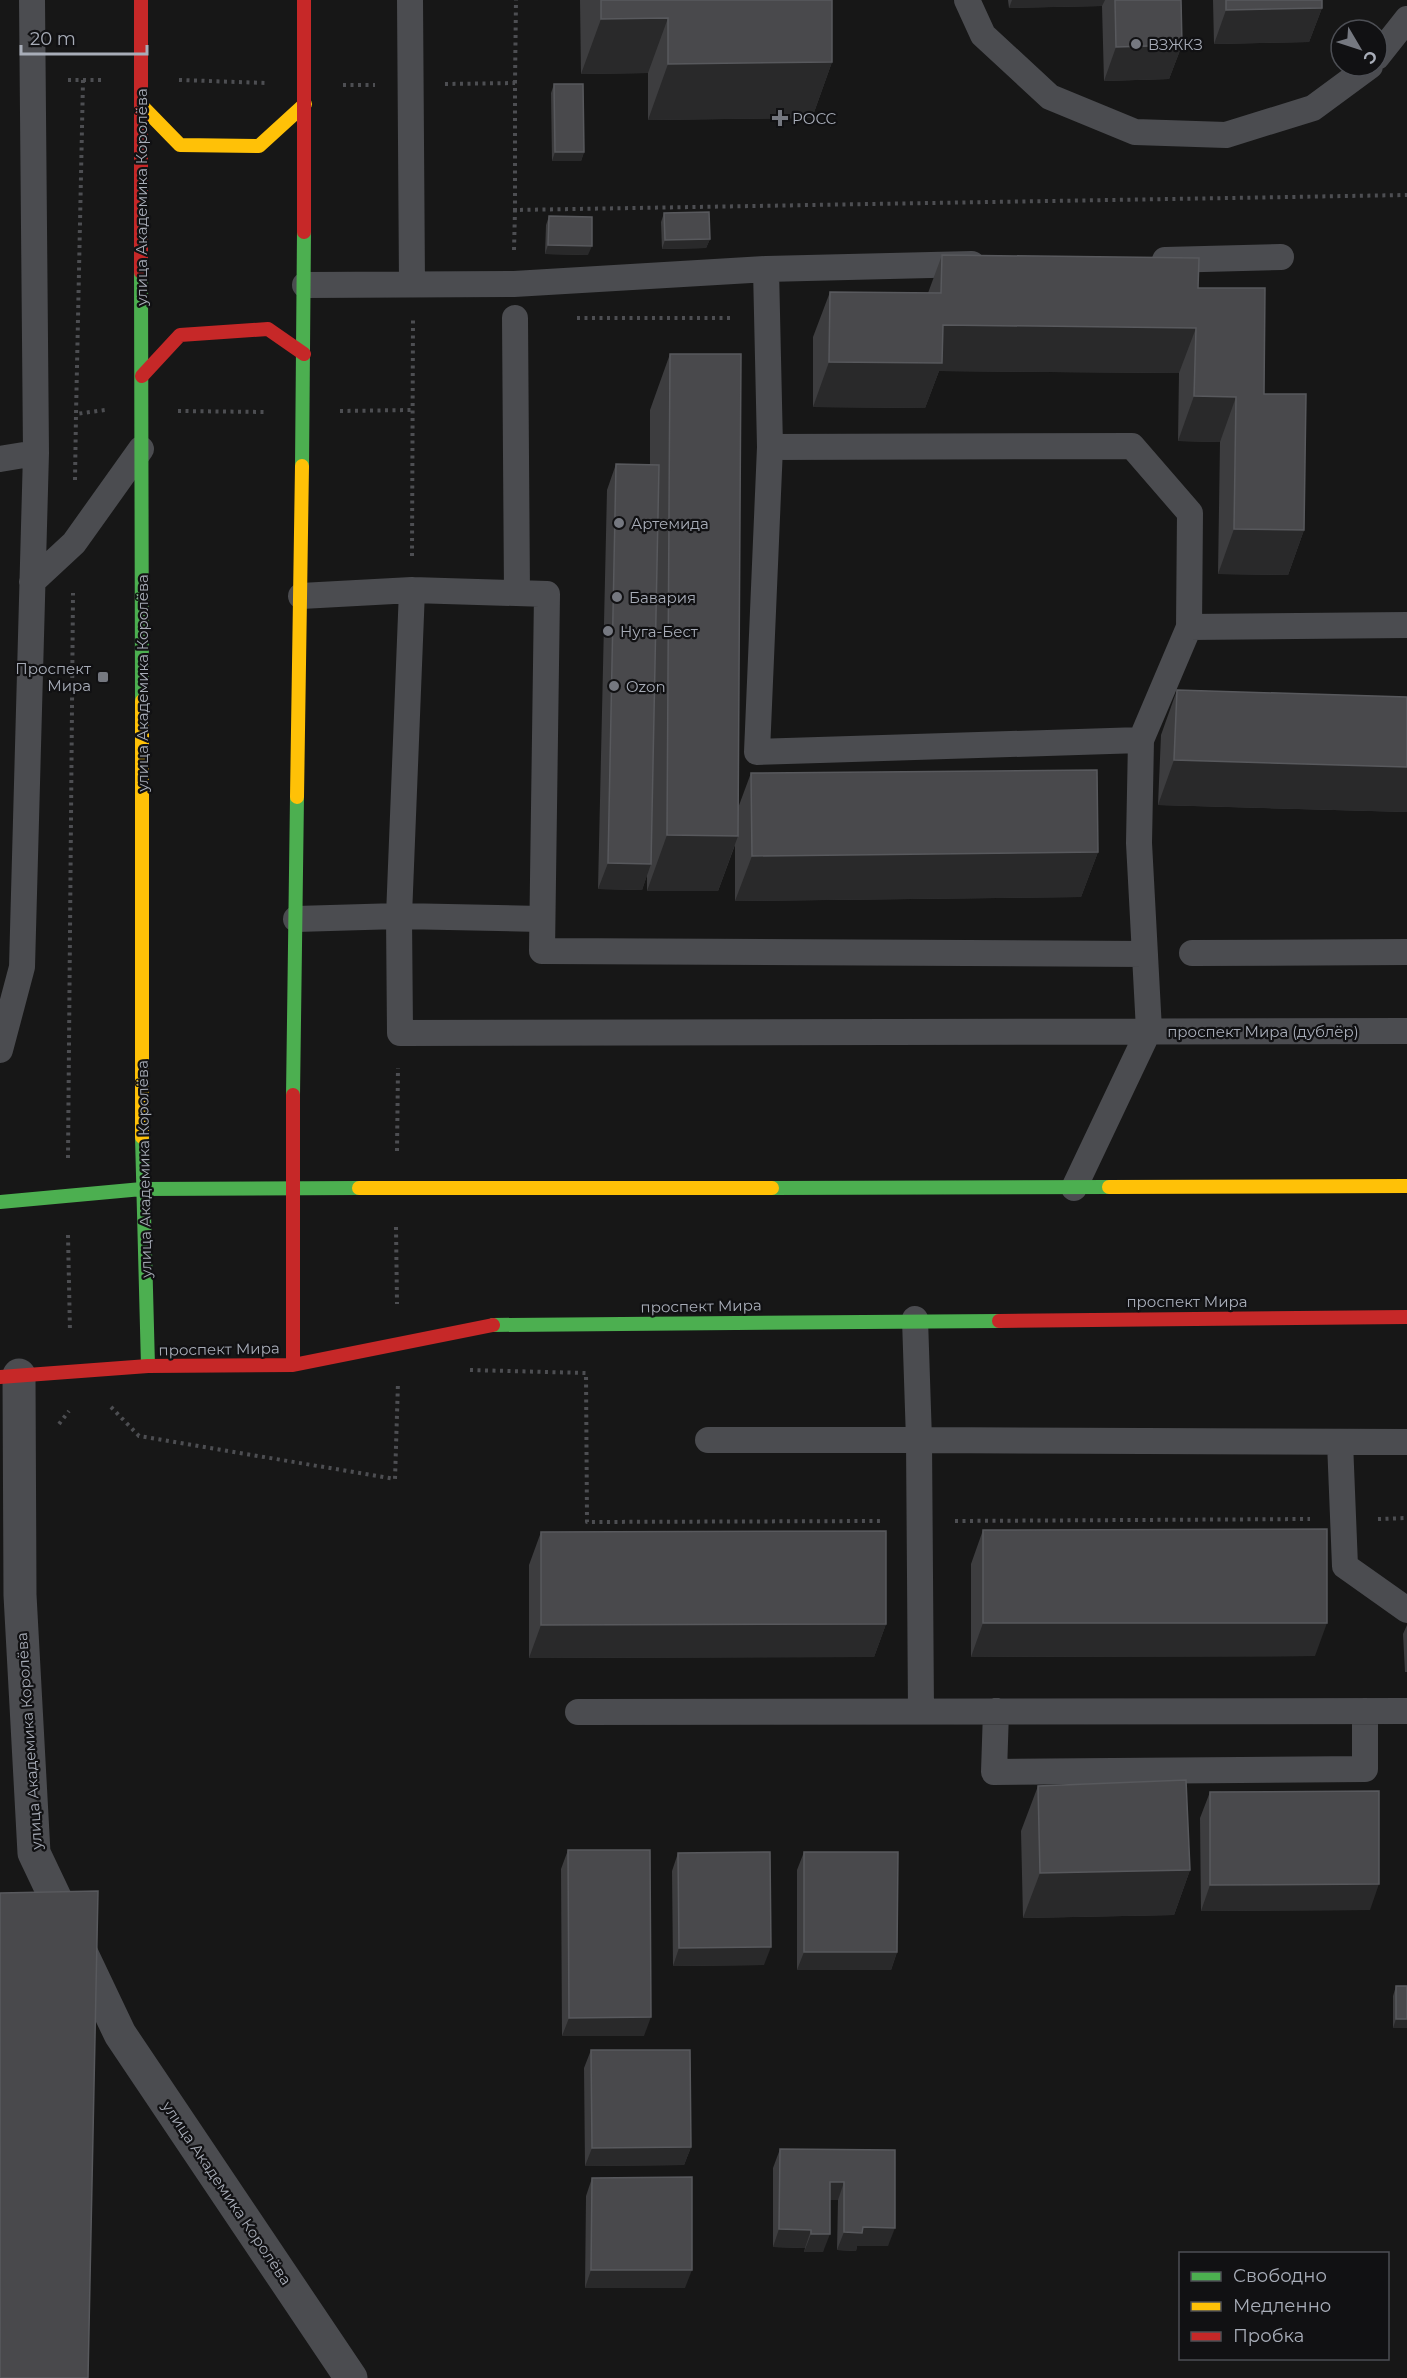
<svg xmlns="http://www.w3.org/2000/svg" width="1407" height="2378" font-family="Montserrat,sans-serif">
<rect width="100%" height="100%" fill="#171717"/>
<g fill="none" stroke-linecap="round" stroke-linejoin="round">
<path stroke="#4d4e52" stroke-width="4" stroke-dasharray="3 4.5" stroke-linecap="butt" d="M68,80H102
M83,80L76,414L105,410
M179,80L267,83
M515,83L516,0
M445,84L515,83V210
M343,85H375
M514,250L515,210L1407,195
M577,318H732
M178,411L264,412
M340,411L411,410
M75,480L76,414
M412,556L413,318
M397,1151L398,1068
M68,1158L73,593
M396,1227L397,1304
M68,1235L70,1332
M470,1370L586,1373L587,1522L884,1521
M111,1407L139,1436L395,1479L398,1382
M59,1424L69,1411
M1378,1519L1407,1518
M955,1521L1310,1519"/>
<path stroke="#4b4c50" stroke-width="26" d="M410,0L412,284
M967,0L983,35L1050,97L1135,132L1226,135L1313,108L1370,66
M1377,57L1407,19
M1165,260L1281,257
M766,269L972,264
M305,285L514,284L766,269L770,447L757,752L1141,740L1139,843L1149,1030L1074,1188
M515,318L517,593
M770,447L1132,446L1190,513L1189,627L1141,740
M0,459L36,453
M32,582L74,543L141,449
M412,590L399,916L400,1033L1407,1031
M301,596L412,590L547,594L542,951L1145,954
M1189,627L1407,625
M296,919L399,916L541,919
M1192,953L1407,952
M0,1050L22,967L36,453L32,0
M915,1319L919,1440L1407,1442
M708,1440H919L921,1711
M1340,1442L1345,1566L1407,1610
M996,1711L994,1772L1365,1769V1711
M578,1712L1407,1711"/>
<path stroke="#4b4c50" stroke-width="33" d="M19,1375L20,1595L34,1853L120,2034L351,2378"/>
<path stroke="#4caf50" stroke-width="14" d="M141,272L142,701
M302,466L304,232
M293,1095L297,797
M142,1137L148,1366
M772,1188L1109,1187
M0,1202L142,1189L359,1188
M493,1325L999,1321"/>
<path stroke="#ffc107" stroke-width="14" d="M141,105L180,145L259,146L305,104
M142,701V1137
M297,797L302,466
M1109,1187L1407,1186
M359,1188H772"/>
<path stroke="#c62828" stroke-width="14" d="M141,0V272
M304,0V232
M142,376L180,335L268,329L304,354
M999,1321L1407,1317
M293,1365V1095
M0,1377L148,1366L293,1365L493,1325"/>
</g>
<path fill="#3d3d3f" d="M580,0H832V62L812,118L648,120V73L581,74Z
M1008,0H1181L1182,45L1169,79L1104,81L1102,6L1009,8Z
M1213,0H1322V8L1309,42L1214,44Z
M554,84L584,152L581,161H552L551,93Z
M664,213L710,239L706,248L662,249L661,222Z
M549,216L588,255L545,254L546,225Z
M942,255L1198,288L1264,394L1304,530L1288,575L1218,574L1220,442L1178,441L1179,373L939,371L925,408L813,407V337L830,292L928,293Z
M670,354L738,808L751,773L1098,852L1081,897L735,901V845L718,891H647V875L642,890L598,889L607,490L616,464L650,465V410Z
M1177,690L1407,697V812L1158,805L1161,735Z
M983,1530L1315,1656L971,1657V1564Z
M541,1532L886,1624L874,1657L529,1658V1565Z
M1407,1625V1672H1405L1403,1634Z
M1038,1786L1190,1870L1174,1915L1023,1918L1021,1831Z
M1210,1792L1370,1910L1201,1911L1200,1818Z
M568,1850L644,2036H562L561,1869Z
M804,1852L897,1952L891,1970H797V1870Z
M678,1853L764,1965L673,1966L672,1871Z
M1396,1986L1407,2028H1393V1996Z
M591,2050L691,2147L684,2165L585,2166L584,2068Z
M780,2149L895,2150L888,2246H857L856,2251L837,2250L838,2200H830L823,2252H804L805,2248L773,2247V2168Z
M592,2178L685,2288H585L586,2196Z"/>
<path fill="#29292a" d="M1012,0H1105L1102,6L1009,8Z
M1322,8L1309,42L1214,44L1226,10Z
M668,18L648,73L581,74L601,19Z
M1182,45L1169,79L1104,81L1116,47Z
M832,62L812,118L648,120L668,64Z
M555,152H584L581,161H552Z
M710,239L706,248L662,249L665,240Z
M548,245L592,246L588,255L545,254Z
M943,325L1196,328L1179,373L939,371L925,408L813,407L829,362Z
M1194,396L1236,397L1220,442L1178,441Z
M1234,529L1304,530L1288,575L1218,574Z
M1174,760L1407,767V812L1158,805Z
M667,835L738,836L718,891H647Z
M1098,852L1081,897L735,901L752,856Z
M608,863L651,864L642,890L598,889Z
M983,1623H1327L1315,1656L971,1657Z
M886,1624L874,1657L529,1658L541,1625Z
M1190,1870L1174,1915L1023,1918L1040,1873Z
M1379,1884L1370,1910L1201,1911L1210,1885Z
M771,1947L764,1965L673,1966L679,1948Z
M804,1952H897L891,1970H797Z
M651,2017L644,2036H562L569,2018Z
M1396,2019H1407V2028H1393Z
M691,2147L684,2165L585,2166L592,2148Z
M830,2182H844L838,2200H829Z
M863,2227L895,2228L888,2246H857L856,2251L837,2250L844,2232Z
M779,2229L811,2230L805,2248L773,2247Z
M811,2234H830L823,2252H804Z
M591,2270H692L685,2288H585Z"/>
<path fill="#49494c" stroke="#58595d" stroke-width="1.5" d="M601,0H832V62L668,64V18L601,19Z
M1115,0H1181L1182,45L1116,47Z
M1226,0H1322V8L1226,10Z
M554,84H583L584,152H555Z
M709,212L710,239L665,240L664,213Z
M549,216L592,217V246L548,245Z
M942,255L1199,258L1198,288H1265L1264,394H1306L1304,530L1234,529L1236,397L1194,396L1196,328L943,325L942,363L829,362L830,292L941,293Z
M670,354H741L738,836L667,835Z
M616,464L659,465L651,864L608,863Z
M1177,690L1407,697V767L1174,760Z
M1097,770L1098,852L752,856L751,773Z
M1327,1529V1623H983V1530Z
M886,1531V1624L541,1625V1532Z
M1186,1780L1190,1870L1040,1873L1038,1786Z
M1379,1791V1884L1210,1885V1792Z
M568,1850H650L651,2017L569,2018Z
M770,1852L771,1947L679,1948L678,1853Z
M804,1852H898L897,1952H804Z
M98,1891L88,2378H0V1893Z
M1396,1986H1407V2019H1396Z
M591,2050H690L691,2147L592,2148Z
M780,2149L895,2150V2228L863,2227L862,2233L844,2232V2182H830V2234H811V2230L779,2229Z
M692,2177V2270H591L592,2178Z"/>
<g fill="#757880" stroke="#111113" stroke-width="2">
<circle cx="1136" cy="44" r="6"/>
<path d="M777 109h6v6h6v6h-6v6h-6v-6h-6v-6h6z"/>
<circle cx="619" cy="523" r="6"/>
<circle cx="617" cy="597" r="6"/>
<circle cx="608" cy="631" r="6"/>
<rect x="97" y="671" width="12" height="12" rx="3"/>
<circle cx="614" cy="686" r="6"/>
</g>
<g text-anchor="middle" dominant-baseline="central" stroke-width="4.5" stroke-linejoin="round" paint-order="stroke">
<g font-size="15" fill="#a8adb8" stroke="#111113" text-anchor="start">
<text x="1148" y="44">ВЗЖКЗ</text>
<text x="792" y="118">РОСС</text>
<text x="631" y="523">Артемида</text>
<text x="629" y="597">Бавария</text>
<text x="620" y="631">Нуга-Бест</text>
<text x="91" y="668" text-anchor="end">Проспект<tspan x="91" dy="17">Мира</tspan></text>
<text x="626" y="686">Ozon</text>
</g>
<g font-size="15" fill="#a8adb8" stroke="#111113">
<text transform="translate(141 197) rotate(-90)">улица Академика Королёва</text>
<text transform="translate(142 683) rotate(-90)">улица Академика Королёва</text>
<text x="1263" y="1031">проспект Мира (дублёр)</text>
<text transform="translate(144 1169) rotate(-91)">улица Академика Королёва</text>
<text x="1187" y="1301">проспект Мира</text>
<text transform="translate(701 1306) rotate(-1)">проспект Мира</text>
<text transform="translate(219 1349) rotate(-1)">проспект Мира</text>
<text transform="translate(29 1741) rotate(-94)">улица Академика Королёва</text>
<text transform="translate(227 2193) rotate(56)">улица Академика Королёва</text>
</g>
</g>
<rect x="1179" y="2252" width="210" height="108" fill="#111113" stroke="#4d4f55" stroke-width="1.5"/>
<rect x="1191" y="2272" width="30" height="9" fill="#4caf50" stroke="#4d4f55" stroke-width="1.5"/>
<text x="1233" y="2282" font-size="18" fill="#a8adb8">Свободно</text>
<rect x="1191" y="2302" width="30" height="9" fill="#ffc107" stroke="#4d4f55" stroke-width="1.5"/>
<text x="1233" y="2312" font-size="18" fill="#a8adb8">Медленно</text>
<rect x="1191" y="2332" width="30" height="9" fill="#c62828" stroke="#4d4f55" stroke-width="1.5"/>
<text x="1233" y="2342" font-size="18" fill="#a8adb8">Пробка</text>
<g transform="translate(1359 48) rotate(129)"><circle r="28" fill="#111113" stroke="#4d4f55" stroke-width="1.5"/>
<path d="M0-4.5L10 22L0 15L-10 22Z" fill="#757880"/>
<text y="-9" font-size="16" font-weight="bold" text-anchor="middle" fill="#a8adb8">С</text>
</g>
<path d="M21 45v9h126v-9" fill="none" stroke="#a8adb8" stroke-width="3"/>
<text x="30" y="45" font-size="18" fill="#a8adb8" stroke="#111113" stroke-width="4.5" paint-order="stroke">20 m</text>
</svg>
